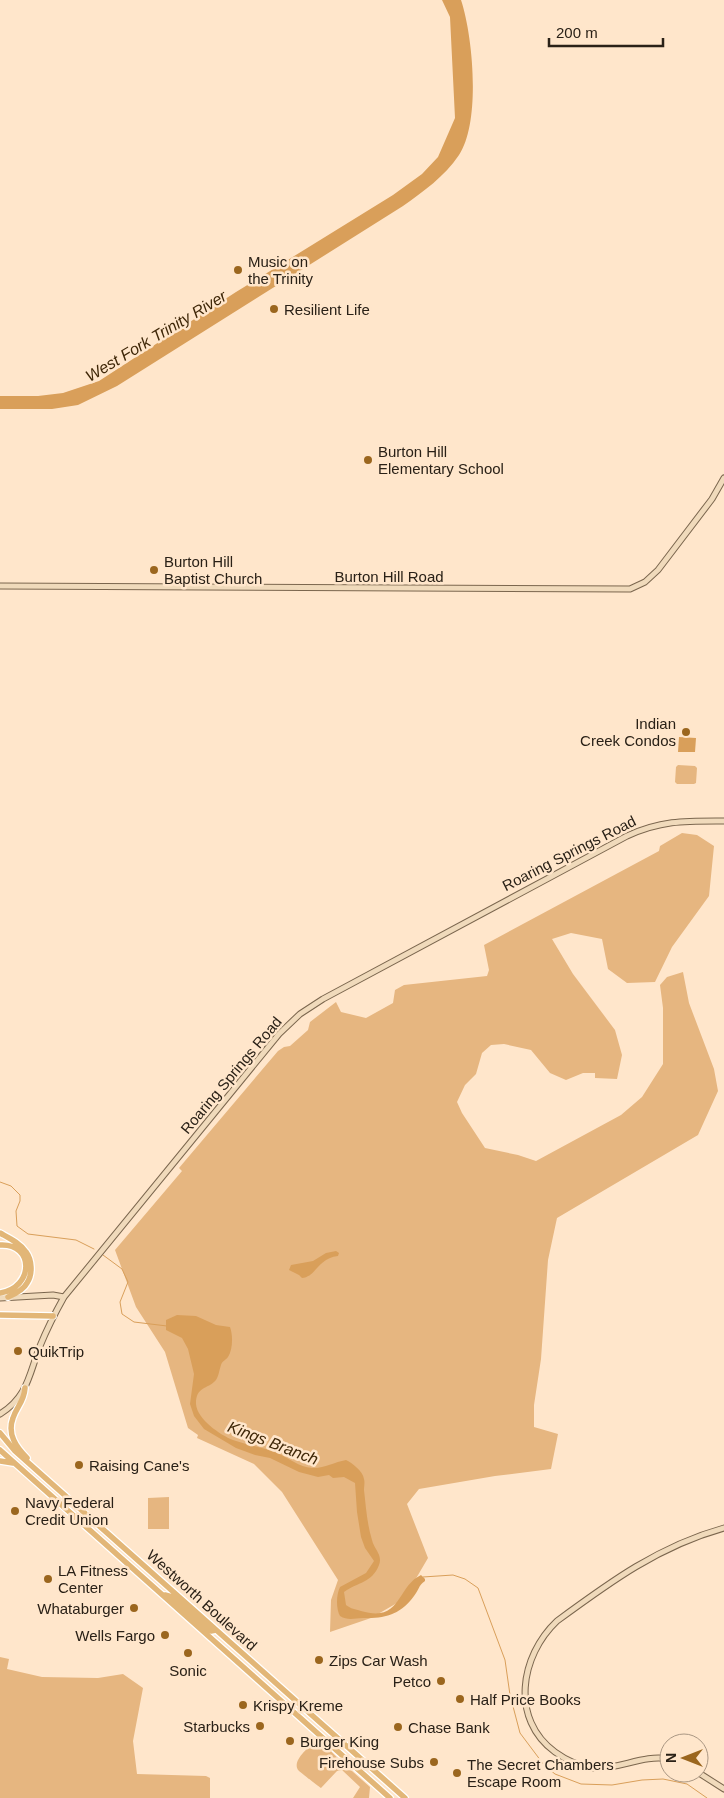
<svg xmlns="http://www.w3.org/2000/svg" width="724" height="1798" font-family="Arial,sans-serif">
<rect width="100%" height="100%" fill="#ffe6cb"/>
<path fill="#e6b680" d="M678,765L695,766L697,768L696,783L694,784H677L675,782L676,767Z
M682,833L697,835L714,846L709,896L672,947L655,982L627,983L608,969L602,939L571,933L552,939L573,974L615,1030L622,1055L617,1079L595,1078V1073H583L566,1080L550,1073L531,1050L504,1044L491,1045L482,1053L476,1074L465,1085L457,1102L462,1113L485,1148L518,1155L536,1161L621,1115L642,1097L663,1064V1008L660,985L667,977L683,972L689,1003L714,1069L718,1091L698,1135L557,1218L548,1260L541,1359L534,1405V1427L558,1434L551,1469L495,1476L419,1489L407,1504L428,1558L404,1599L371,1618L330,1632L331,1600L338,1580L282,1492L254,1464L197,1438L198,1435L188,1428L165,1352L136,1307L115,1250L182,1171L179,1168L278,1051L284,1047L290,1046L308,1030L310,1022L336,1002L341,1012L366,1018L393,1003L395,990L404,985L487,976L489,970L484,945L659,851L660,846Z
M169,1497V1529H148V1498Z
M0,1657L9,1659L7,1669L42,1677L98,1678L123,1674L143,1688L133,1741L137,1774L206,1776L210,1778V1798H0Z
M315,1743C325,1742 332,1753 339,1759L337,1763L339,1765L341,1762L343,1763L370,1787L369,1798H353L360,1787L342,1770L337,1771L321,1788C318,1786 300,1772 298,1770C292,1761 308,1747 315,1743Z"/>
<path fill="#d99f5a" d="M442,0H461C473,36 481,122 459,155C444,177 424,191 403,206L117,386L78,405L52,409H0V396H38L63,393L99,381L236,292L393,195L422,174L438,157L455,118L450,17Z
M679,737L696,738L695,752H678Z
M336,1251L339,1253L338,1256C318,1258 316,1277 302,1278L299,1275L289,1270L291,1265L313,1261L326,1253Z
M177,1315L196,1316L216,1325L230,1327C233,1335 233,1349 228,1357C226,1360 222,1361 221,1365C219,1371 219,1375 216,1380C207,1390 196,1386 196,1404C197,1419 220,1435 233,1440C247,1445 263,1447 277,1453C289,1458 299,1467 312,1468C323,1469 334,1462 346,1460C352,1463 363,1471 364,1479C365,1482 364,1487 364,1490C366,1507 367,1524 372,1540C374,1549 383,1555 379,1565C372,1583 358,1582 344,1592L346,1605C351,1609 355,1609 361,1611C402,1623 396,1587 421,1575L425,1579V1581C418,1586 419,1590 414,1596C401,1614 385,1619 363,1618C355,1618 348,1621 340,1616C336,1609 336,1595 340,1587L366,1573L374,1561L365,1548L361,1537L357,1512L355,1483L344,1477L333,1478L329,1475L318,1477L299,1472L270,1458L255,1455L236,1448L204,1429L194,1416L190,1404L194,1374L188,1349L182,1338L166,1330V1320Z"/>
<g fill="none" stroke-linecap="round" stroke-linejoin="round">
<path stroke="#d99f5a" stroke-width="1" d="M0,1182L11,1186L20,1195V1201L16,1211L17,1226L28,1234L76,1240L94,1249
M103,1255L122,1269L128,1282L120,1302L122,1314L134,1322L167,1326
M423,1577L453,1575L465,1579L478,1588L505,1660L510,1695L520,1733L544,1765L555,1774L581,1784L612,1785L642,1780L663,1779L687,1784L707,1798"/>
<defs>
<path id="secondary" d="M0,586L630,589L645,582L658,570L712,499L724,478
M0,1298L53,1295L64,1297
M0,1414C28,1397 29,1374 40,1346C47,1329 55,1313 64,1297L279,1034L300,1014L323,999L627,836C662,820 686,821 724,821
M669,1759C643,1754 619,1770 593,1768C579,1766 566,1760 555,1752C510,1719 520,1656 557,1621C610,1582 659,1546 724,1528
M699,1773L724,1789"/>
<path id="primary" d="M0,1233C9,1238 20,1243 26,1252C32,1260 33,1274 27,1283C24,1289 15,1294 8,1297
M0,1245C35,1243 34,1288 0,1293
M0,1315L53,1316
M25,1388C24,1402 17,1406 13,1418C7,1434 16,1447 27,1458
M0,1433L15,1451L405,1798
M0,1450L390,1798
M0,1461L13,1463
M165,1595L172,1597L211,1631L216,1630"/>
</defs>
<use href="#secondary" stroke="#7b664e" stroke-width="7"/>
<use href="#primary" stroke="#fff" stroke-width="8"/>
<use href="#secondary" stroke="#f0dabb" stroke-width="5"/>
<use href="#primary" stroke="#e2b677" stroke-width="5.5"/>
</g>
<g fill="#9b661e" stroke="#ffe6cb" stroke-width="2">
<circle cx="238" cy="270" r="5"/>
<circle cx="274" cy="309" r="5"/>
<circle cx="368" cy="460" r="5"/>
<circle cx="154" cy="570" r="5"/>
<circle cx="686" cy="732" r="5"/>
<circle cx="18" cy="1351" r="5"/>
<circle cx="79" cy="1465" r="5"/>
<circle cx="15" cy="1511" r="5"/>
<circle cx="48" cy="1579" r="5"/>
<circle cx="134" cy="1608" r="5"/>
<circle cx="165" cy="1635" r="5"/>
<circle cx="188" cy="1653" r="5"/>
<circle cx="319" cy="1660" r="5"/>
<circle cx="441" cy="1681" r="5"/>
<circle cx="460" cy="1699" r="5"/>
<circle cx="243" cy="1705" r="5"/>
<circle cx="260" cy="1726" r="5"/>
<circle cx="398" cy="1727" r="5"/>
<circle cx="290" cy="1741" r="5"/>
<circle cx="434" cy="1762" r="5"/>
<circle cx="457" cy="1773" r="5"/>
</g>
<g text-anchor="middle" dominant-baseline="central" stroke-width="5" stroke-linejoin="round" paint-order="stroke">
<g font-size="15" fill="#2a2117" stroke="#ffe6cb" text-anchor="start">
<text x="248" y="261">Music on<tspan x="248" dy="17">the Trinity</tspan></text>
<text x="284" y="309">Resilient Life</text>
<text x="378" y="451">Burton Hill<tspan x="378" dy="17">Elementary School</tspan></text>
<text x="164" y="561">Burton Hill<tspan x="164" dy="17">Baptist Church</tspan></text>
<text x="676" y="723" text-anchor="end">Indian<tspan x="676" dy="17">Creek Condos</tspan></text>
<text x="28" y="1351">QuikTrip</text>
<text x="89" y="1465">Raising Cane's</text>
<text x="25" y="1502">Navy Federal<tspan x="25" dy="17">Credit Union</tspan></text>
<text x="58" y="1570">LA Fitness<tspan x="58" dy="17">Center</tspan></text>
<text x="124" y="1608" text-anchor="end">Whataburger</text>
<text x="155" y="1635" text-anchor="end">Wells Fargo</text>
<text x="329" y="1660">Zips Car Wash</text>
<text x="188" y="1670" text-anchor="middle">Sonic</text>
<text x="431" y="1681" text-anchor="end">Petco</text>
<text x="470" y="1699">Half Price Books</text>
<text x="253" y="1705">Krispy Kreme</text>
<text x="250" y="1726" text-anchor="end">Starbucks</text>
<text x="408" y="1727">Chase Bank</text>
<text x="300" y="1741">Burger King</text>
<text x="424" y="1762" text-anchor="end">Firehouse Subs</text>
<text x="467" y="1764">The Secret Chambers<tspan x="467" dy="17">Escape Room</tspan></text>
</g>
<g font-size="15" fill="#2a2117" stroke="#ffe6cb">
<text x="389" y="576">Burton Hill Road</text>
<text transform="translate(569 853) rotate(-27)">Roaring Springs Road</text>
<text transform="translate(231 1075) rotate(-50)">Roaring Springs Road</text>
<text transform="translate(202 1600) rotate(42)">Westworth Boulevard</text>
</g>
<g font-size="16" font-style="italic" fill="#3f2708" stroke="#ffe6cb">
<text transform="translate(156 336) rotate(-31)">West Fork Trinity River</text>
<text transform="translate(273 1443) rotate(21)">Kings Branch</text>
</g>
</g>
<g transform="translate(684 1758) rotate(270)"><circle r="24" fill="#ffe6cb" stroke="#aa9783"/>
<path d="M0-4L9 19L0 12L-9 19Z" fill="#9b661e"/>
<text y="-8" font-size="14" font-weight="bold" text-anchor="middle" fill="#2a2117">N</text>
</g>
<path d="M549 38v8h114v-8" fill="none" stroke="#2a2117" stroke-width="2.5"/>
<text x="556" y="38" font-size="15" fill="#2a2117" stroke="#ffe6cb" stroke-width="4" paint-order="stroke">200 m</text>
</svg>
